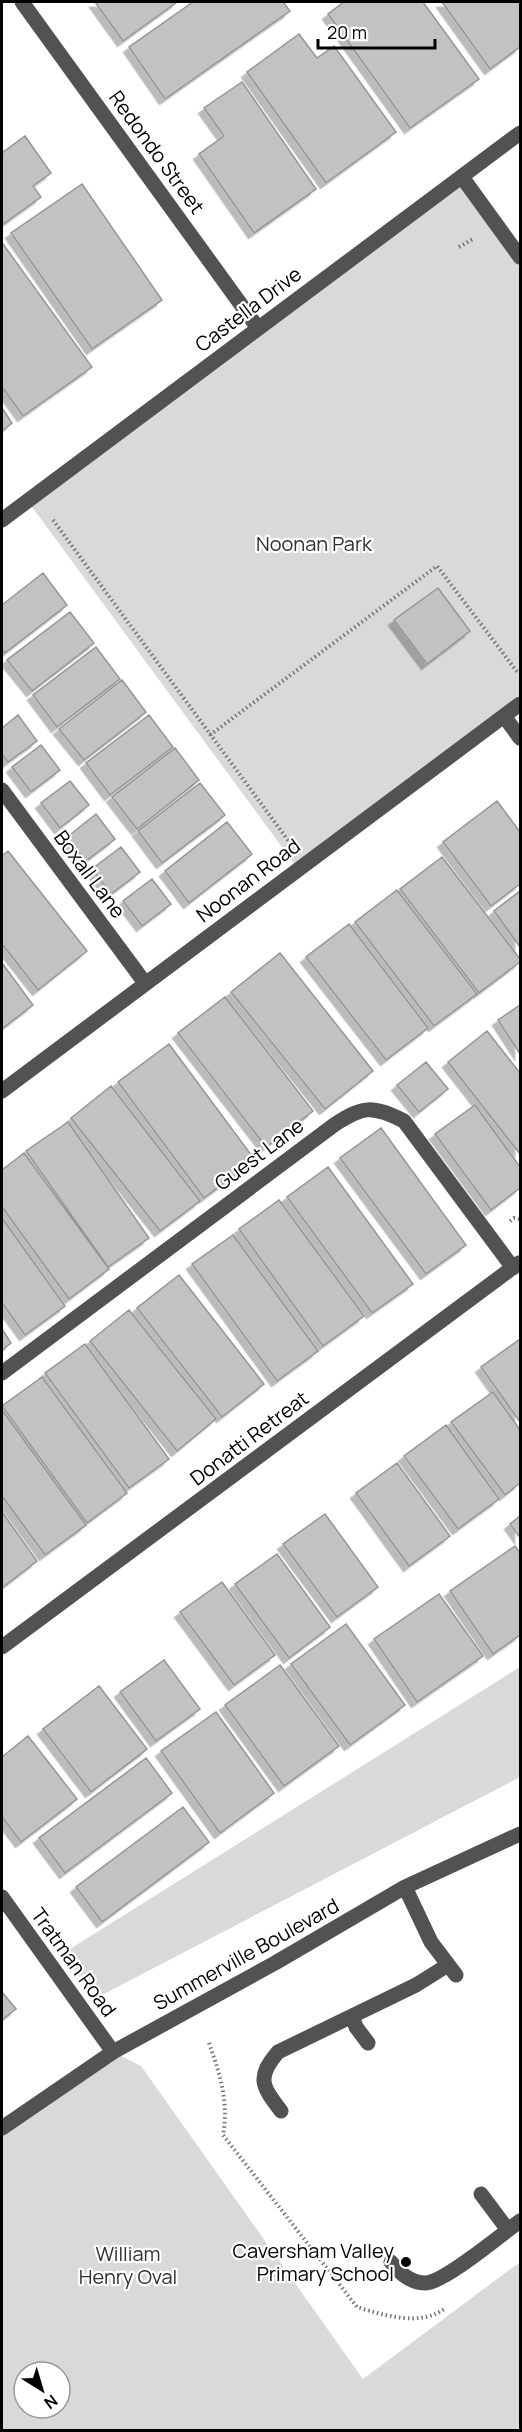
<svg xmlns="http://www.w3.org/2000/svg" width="522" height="2432" font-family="Manrope,sans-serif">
<defs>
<filter id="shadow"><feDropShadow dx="-5.5" dy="5.5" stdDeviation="0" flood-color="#0004"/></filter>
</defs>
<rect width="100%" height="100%" fill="#fff"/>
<path fill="#d9d9d9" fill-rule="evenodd" d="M462,177L520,257V704L298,869L27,500Z
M520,1667V1777L102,1995L85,1984L62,1954Z
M113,2052L141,2066L363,2379L520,2262V2430H2V2128ZM24,2372H60V2408H24Z"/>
<path fill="#c2c2c2" stroke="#969696" stroke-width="1.5" filter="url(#shadow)" d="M95,2H177L123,41Z
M193,2H283L290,11L165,99L129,47Z
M344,2H423L479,79L410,128L328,14Z
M442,2H520V47L490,69Z
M299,34L317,58L334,46L396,132L326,183L247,72Z
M242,82L316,189L254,233L199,154L224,136L204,108Z
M25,136L51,173L33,186L41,197L2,225V153Z
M82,184L162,300L92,349L11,233Z
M3,244L92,367L23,416L2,387V246Z
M2,408L12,423L2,431Z
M43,573L67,605L5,653L2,649V605Z
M438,588L470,631L427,664L394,620Z
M70,612L94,643L32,691L7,660Z
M96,647L120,679L57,727L33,695Z
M122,680L146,712L84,760L59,729Z
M18,715L37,741L8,762L2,754V728Z
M149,715L173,747L110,795L86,763Z
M41,745L60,770L31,792L12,767Z
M175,748L199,780L137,829L112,797Z
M70,781L89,805L60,828L41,803Z
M200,783L225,815L162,863L138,831Z
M497,801L520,832V884L491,906L443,842Z
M96,814L115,839L86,861L67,837Z
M227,822L252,854L189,903L165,871Z
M121,847L140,872L111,894L92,869Z
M8,851L87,951L38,990L2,944V856Z
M442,857L520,959V962L479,993L400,889Z
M152,879L171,904L142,926L123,901Z
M397,890L477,994L434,1026L355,922Z
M520,891V947L494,911Z
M349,924L428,1028L386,1060L306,957Z
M280,953L373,1071L325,1109L231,992Z
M2,963L33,1005L3,1028L2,1026Z
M225,997L313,1111L266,1147L178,1033Z
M520,1005V1054L498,1020Z
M487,1031L520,1073V1154L448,1062Z
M169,1044L255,1160L204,1198L118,1082Z
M426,1062L448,1089L419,1112L397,1085Z
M111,1086L200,1201L160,1231L71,1118Z
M475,1105L520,1167V1188L491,1210L435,1134Z
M68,1122L149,1238L108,1267L26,1151Z
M381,1128L466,1245L426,1274L340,1158Z
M24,1153L109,1269L69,1299L2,1207V1170Z
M328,1167L413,1284L372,1313L287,1197Z
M279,1200L364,1316L323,1346L239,1229Z
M2,1218L65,1306L25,1335L2,1303Z
M233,1235L318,1351L277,1381L192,1264Z
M179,1275L264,1384L222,1417L137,1308Z
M129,1310L216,1419L177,1451L90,1341Z
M2,1329L11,1343L2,1350Z
M520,1339V1422L481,1367Z
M85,1344L169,1459L129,1488L45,1373Z
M42,1377L127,1493L87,1523L2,1406Z
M493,1392L520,1430V1483L505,1495L451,1422Z
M2,1410L86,1525L45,1555L2,1496Z
M446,1425L499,1499L458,1529L404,1456Z
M397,1463L450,1536L409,1566L356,1493Z
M2,1512L37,1561L2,1588Z
M325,1514L378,1587L337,1617L283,1544Z
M520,1516V1538L510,1524Z
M515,1546L520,1553V1635L493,1654L450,1591Z
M277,1554L330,1627L289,1658L235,1584Z
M222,1582L275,1655L234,1685L180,1612Z
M439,1594L483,1656L417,1702L374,1639Z
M346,1624L405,1705L350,1745L291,1664Z
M164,1660L200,1709L156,1741L120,1692Z
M280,1665L339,1746L284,1786L225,1705Z
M99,1686L147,1749L91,1792L43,1729Z
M216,1712L274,1793L220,1833L161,1751Z
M28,1736L77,1799L21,1842L2,1817V1757Z
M146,1758L172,1793L65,1873L39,1838Z
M183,1807L209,1842L102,1922L76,1887Z
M2,1992L16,2009L2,2020Z"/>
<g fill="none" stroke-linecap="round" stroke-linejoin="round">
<path stroke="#747474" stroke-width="4" stroke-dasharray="1.5 3" stroke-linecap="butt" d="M459,247L473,239
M53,520L290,843
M210,735L437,566L518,673
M510,1221L514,1218L520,1219
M209,2043C220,2074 229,2102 223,2135L357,2307C383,2315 420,2327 444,2309"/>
<path stroke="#525252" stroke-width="15" d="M22,2L258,328
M462,177L520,257
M2,520L520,133
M504,716L520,738
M2,790L145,983
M2,1091L520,704
M2,1373L334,1125C363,1106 372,1105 404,1121L513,1268
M2,1647L519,1263
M405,1887L431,1942L456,1975
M2,1897L113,2052
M352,2016L356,2027L368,2043
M281,2111C262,2086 256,2078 278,2052L416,1985L448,1965
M2,2128L113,2052L275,1963L405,1887L520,1834
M481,2194L508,2230
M391,2262C400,2274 411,2283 426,2283C445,2282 502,2234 520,2221"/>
</g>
<circle fill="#000" stroke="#fff" stroke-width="2" cx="406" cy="2262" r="6"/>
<g text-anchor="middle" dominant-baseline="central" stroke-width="4.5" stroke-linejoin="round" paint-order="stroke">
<g font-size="20" fill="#000" stroke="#fff">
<text transform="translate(157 152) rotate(54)">Redondo Street</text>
<text transform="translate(248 309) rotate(-37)">Castella Drive</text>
<text transform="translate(90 874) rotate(53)">Boxall Lane</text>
<text transform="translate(248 880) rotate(-37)">Noonan Road</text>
<text transform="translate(259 1154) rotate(-37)">Guest Lane</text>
<text transform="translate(249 1438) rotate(-37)">Donatti Retreat</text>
<text transform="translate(246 1954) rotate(-29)">Summerville Boulevard</text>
<text transform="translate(74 1962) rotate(54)">Tratman Road</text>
</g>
<g font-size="20" fill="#303030" stroke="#fff">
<text x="314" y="543">Noonan Park</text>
<text x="128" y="2253">William<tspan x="128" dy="23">Henry Oval</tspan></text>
</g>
<g font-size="20" fill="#000" stroke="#fff" text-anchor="end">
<text x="394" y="2250">Caversham Valley<tspan x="394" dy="23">Primary School</tspan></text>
</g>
</g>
<rect width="522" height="2432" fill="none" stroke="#000000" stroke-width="6"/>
<g transform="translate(42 2390) rotate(143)"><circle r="28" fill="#ffffff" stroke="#999999" stroke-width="1.5"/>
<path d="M0-4.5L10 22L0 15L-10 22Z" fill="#000000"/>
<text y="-9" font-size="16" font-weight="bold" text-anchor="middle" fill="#000000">N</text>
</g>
<path d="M318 39v9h117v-9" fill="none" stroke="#000000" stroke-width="3"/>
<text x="327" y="39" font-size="18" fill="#000000" stroke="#ffffff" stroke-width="4.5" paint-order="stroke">20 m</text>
</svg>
